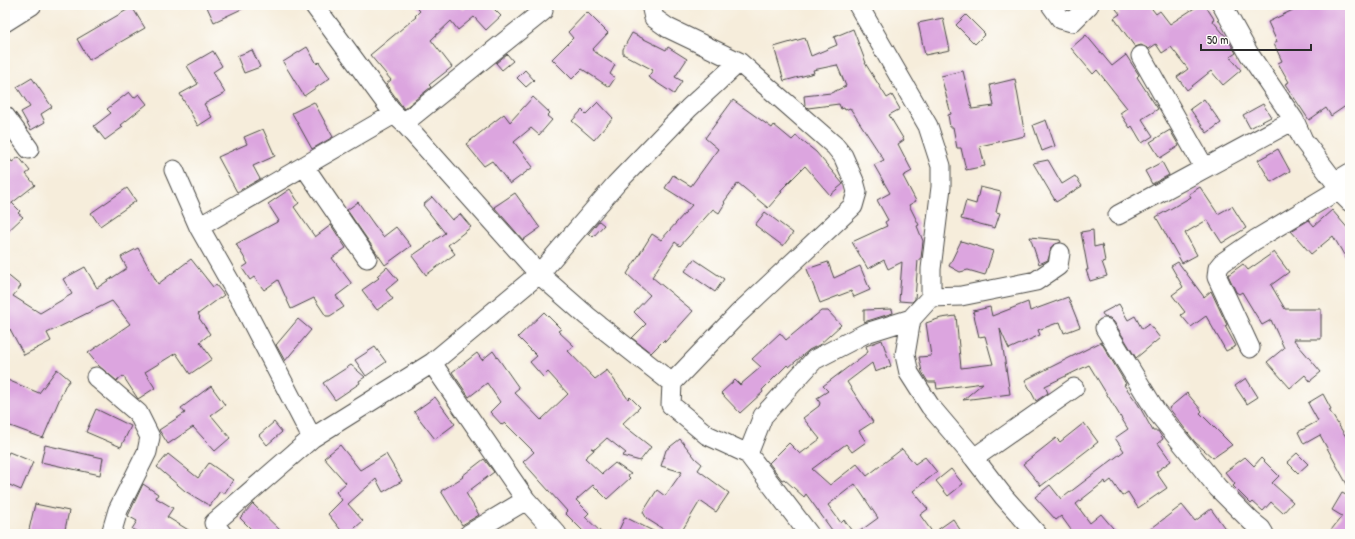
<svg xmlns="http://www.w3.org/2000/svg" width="1355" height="539" font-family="'Patrick Hand',sans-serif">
<rect width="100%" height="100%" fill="#fdfcf7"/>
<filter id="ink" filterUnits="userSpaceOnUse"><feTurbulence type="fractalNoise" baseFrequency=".025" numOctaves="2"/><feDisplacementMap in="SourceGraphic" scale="8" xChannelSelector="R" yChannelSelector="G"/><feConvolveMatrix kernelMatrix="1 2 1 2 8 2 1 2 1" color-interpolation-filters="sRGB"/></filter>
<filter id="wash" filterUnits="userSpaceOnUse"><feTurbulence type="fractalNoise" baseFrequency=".012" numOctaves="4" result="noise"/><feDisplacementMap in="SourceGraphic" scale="16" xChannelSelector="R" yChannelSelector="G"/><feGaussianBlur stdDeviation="0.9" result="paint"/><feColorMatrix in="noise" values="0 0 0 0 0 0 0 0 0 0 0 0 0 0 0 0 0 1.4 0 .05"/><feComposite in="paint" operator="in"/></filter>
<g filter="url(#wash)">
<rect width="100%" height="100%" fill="#f6eddb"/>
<g id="blocks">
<path fill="#dca5df" d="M206,5H250L214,22Z
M414,5H458L463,10L465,8L462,5H490L501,16L486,30L474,17L458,30L451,21L431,40L452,67L429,85L431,87L404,109L386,84L391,80L370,55L416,17L415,16L420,11Z
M1113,5H1149L1156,14L1160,11L1170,24L1199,5H1205L1214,19L1212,20L1227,38L1236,53L1230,57L1241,70L1223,85L1211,71L1187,90L1177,77L1188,69L1171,47L1162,53L1156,44L1149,49L1141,45L1135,47L1114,18L1120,14Z
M1295,5H1350V103L1331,116L1326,108L1309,120L1285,84L1289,82L1278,63L1282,61L1274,44L1277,42L1268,22L1297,8Z
M132,7L145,28L89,60L77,39Z
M587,12L608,33L592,50L615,65L610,74L615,78L609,87L582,69L572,79L552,59L573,38L568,32Z
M966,15L985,34L975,44L956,25Z
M943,18L950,50L925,55L918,23Z
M853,29L866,63H865L887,98L892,95L900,109L889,115L904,140L898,144L912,171L903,176L916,201L909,205L919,225L917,226L923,241L921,258L918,260L915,299L912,302L899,301L902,262L888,269L884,260L868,269L852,242L887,226L885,222L888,220L877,200L890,193L874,165L884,160L850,108L845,110L844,108L841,109L839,104L808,108L805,105L804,96L831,93L846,86L837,65L813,70L814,73L784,81L774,47L805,38L811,56L837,45L834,37Z
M632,33L666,50L668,47L687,59L675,77L682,81L674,94L648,77L653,70L623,54V49Z
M1086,35L1112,66L1126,55L1139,75L1137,77L1158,109L1142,119L1153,136L1142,143L1132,126L1130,128L1120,113L1127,108L1097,70L1093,74L1071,48Z
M307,47L317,64L319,62L330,78L304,96L283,62Z
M252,50L260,67L244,73L237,56Z
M213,51L222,66L213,72L225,93L204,104L212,117L198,126L180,94L198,84L187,66Z
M507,54L513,61L502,70L496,63Z
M525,70L534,80L526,87L517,78Z
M963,71L972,109L994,106L990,85L1015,79L1025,136L980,146L985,166L966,170L961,148H957L953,127H950L948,115L951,114L941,76Z
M32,78L52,107L41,114L45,122L31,130L21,112L30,107L17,87Z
M129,92L134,98L139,94L147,104L121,125L123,127L105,140L94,126L111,113L107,109Z
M533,97L550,113L547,116L552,120L539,135L531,128L514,142L533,167L510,184L492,161L484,166L466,144L504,114L510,122Z
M1204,99L1221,123L1207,133L1190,109Z
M733,100L772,128L774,125L792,140L796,136L816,152L843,184L830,195L805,166L780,191L782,192L768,208L738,183L724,202L725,203L719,213L713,209L680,246L675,242L652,277L693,311L665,342L664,340L651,353L632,338L646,324L634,312L650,295L627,274L652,234L661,240L692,205L665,188L673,175L691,186L718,149L705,138Z
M314,102L333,137L312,149L292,113Z
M598,102L613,118L594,140L572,121L582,110L586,114Z
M1263,104L1271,117L1250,128L1243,115Z
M1046,120L1055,146L1042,151L1033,125Z
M263,129L275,156L253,166L260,179L237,192L218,157L247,144L244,137Z
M1170,130L1179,146L1160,158L1150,142Z
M1278,149L1290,171L1271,182L1258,160Z
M5,152L12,162L19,157L30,171L26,174L35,185L12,203L20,211L18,213L23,217L5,234V210L11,204L5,196Z
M1048,160L1062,184L1075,176L1082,186L1056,202L1033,163Z
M1162,162L1169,175L1152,184L1145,171Z
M980,187L1001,192L996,212L1000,213L995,228L961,219L966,201L976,204Z
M1200,187L1218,214L1232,206L1246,228L1222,243L1207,220L1185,233L1197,255L1182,263L1156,217L1191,197L1189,194Z
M127,188L136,201L100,226L91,213Z
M290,189L299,203L294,207L315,237L331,225L346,248L332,258L352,284L336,296L344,307L330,316H326L314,298L291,309L278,280L264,290L254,277L250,280L242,268L248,264L236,244L279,221L268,204Z
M515,193L540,228L523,240L494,207Z
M432,197L452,220L460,214L471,227L448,245L455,254L426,275L412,256L445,233L423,205Z
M358,202L383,237L396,227L411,246L385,265L347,210Z
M1332,210L1350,231V265L1333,236L1311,254L1291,231L1309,220L1314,226Z
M765,212L793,233L783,246L755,225Z
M599,221L604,225L593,237L589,233Z
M1093,230L1094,247L1102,245L1105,261L1102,262L1107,276L1090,281L1086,270H1088L1081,232Z
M1030,237L1060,240L1061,242L1052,246L1048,260L1039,264Z
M961,241L993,251L985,275L968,270L960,272L949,266Z
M138,248L158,284L191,259L213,287L216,285L224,295L198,314L200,317L199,318L210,334L200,342L212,359L190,374L176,353L145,372L155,388L138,399L123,376L117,381L99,366L88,353L130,324L112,301L47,333L51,341L24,355L10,329L5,337V273L21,286L13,296L40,313L72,294L63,279L85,267L97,288L127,268L121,257Z
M1274,252L1289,272L1271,285L1285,309H1321V339H1293L1321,372L1310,381L1305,375L1290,388L1267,362L1284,348L1271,320L1262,325L1242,292L1239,294L1236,292L1228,275L1243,264L1248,270Z
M694,259L724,279L715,292L685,271Z
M828,262L834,278L860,266L870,290L854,297L851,291L820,303L807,269Z
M1178,262L1204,297L1211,291L1227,325L1225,326L1236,346L1226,351L1206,316L1191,327L1181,315L1185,312L1172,295L1183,287L1171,266Z
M387,267L398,280L386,290L393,299L377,310L362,290L379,278L377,276Z
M1068,297L1080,327L1064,333L1060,322L1038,330L1040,335L1009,349L1000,329L1010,394L963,400L983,383L937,389L936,382H928L922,372L919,357L931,356L926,323L941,318L956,316L961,368L993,364L985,336L979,337L973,311L990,307L992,316L1028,302L1030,311Z
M1119,304L1128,320L1135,316L1142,329L1149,324L1160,338L1136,358L1114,322L1110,318L1104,317L1102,313Z
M892,309L893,313L864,322V310Z
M821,311H828L841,325L819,345L809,350L789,367L787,365L762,390L763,392L740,413L721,393L735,380L740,385L761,367L752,359L780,333L786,340Z
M544,312L561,329L558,331L574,346L568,351L595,379L607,370L628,399L630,397L640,407L622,424L651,447L640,461L622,456L626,453L607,438L595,449L591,448L594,450L585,458L602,474L615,463L631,474L628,476L630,478L607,499L593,485L576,500L589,513L585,517L603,534H586L565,513L567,511L523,462L534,452L505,423L502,425L490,412L500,402L487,383L469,397L452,372L477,353L482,360L493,351L519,388L514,392L541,420L568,394L548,372L543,377L530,362L537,356L518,337Z
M298,319L311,330L285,361L276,345Z
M882,340L891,366L875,372L872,363L847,382L873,422L859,431L866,442L852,452L846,444L812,469L830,485L857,464L867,476L902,449L915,464L925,457L937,472L913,491L928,509L920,515L933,533L953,519L963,534H856L878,518L855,484L828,505L841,523L844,520L854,534H826L832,530L806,494L804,497L784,479L782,480L769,463L789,443L800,454L820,439L803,418L819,406L820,403L817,398L828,391L823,386L868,352L866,346Z
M1101,342L1126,384L1124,385L1138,404L1153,431H1158L1163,439L1158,443L1171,461L1156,472L1167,488L1138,508L1128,492L1122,496L1111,480L1106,484L1105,481L1076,504L1090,523L1101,514L1118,534H1074L1061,516L1056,520L1035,497L1050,485L1061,499L1124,451L1115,438L1128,429L1089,365L1045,386L1048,393L1036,401L1025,380Z
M375,347L386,362L366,376L355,360Z
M351,365L365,377L359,381L360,383L335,400L323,383Z
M57,369L70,380L65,386L43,438L5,424V379L39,393Z
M1246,378L1258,397L1247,404L1235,386Z
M211,386L225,405L211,415L230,438L215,451L193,427L168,444L159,430L185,413L181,408Z
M1187,393L1202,411L1200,413L1232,445L1213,458L1195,442L1169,408Z
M1323,394L1331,409L1329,410L1350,443V490L1320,435L1304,444L1298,432L1318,421L1308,403Z
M435,397L455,424L435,439L414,412Z
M96,409L131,426L121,447L86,432Z
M274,422L282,432L267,445L259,435Z
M1084,423L1098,442L1041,486L1023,464L1056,438L1060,442Z
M680,439L696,459L702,464L698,470L729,493L716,512L700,501L680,534H671L647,519L643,512L657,490L665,496L682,472L661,466L666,450Z
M45,445L103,458L100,475L41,462Z
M340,445L360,470L386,454L402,481L383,492L376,479L348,504L363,521L348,534H344L328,514L342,500L336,492L346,483L324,458Z
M9,452L33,462L21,490L5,483V460Z
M1297,453L1308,464L1298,473L1287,462Z
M168,454L198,478L209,463L233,480L224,494L220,491L210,506L185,491L157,467Z
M1245,457L1254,466L1261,458L1279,476L1272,483L1293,502L1283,513L1271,502L1263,511L1253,502L1251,504L1233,486L1235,484L1225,472Z
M484,459L494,472L466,493L479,515L462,525L441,491L463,477L462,476Z
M951,469L963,484L948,496L936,481Z
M143,484L158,494L156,498L173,508L167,517L195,534H141L132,529L137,521L128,516Z
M1342,493L1350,497V534H1328L1342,516L1332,510Z
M35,504L69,511L64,534H28Z
M253,504L284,534H256L240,518Z
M1182,505L1195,521L1211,509L1229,534H1144Z
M625,517L659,534H617Z"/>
</g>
</g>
<g filter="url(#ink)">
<use href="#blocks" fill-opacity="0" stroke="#494845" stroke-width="1"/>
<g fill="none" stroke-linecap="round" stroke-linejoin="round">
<defs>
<path id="minor" d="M314,5L394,114L404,123L539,274L587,316L672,383L671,405L707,435L748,454L809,534
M651,5L654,18L668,28L739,62L835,146L843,156L854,181L857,192L853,206L738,314L672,383
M858,5L928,126L941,166V187L931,269V297L911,319L905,355L909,373L930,406L974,458L1004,497L1037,534
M1051,5L1061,19L1072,22L1089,5
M1222,5L1249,54L1294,120L1303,140L1335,182L1338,190L1350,202
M5,22L32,5
M1141,56L1204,167
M5,116L29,149
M404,123L543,11
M304,166L367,258
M174,170L199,227L241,301L312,438
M1335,182L1350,173
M1118,215L1294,120
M199,227L394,114
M931,297L961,296L1036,281L1058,266L1060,253
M1105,328L1156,411L1218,488L1251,521L1261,529L1264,534
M1250,348L1217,277L1218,268L1222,263L1255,240L1338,190
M432,363L526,500L557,534
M96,377L138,413L150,437L147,452L118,510L111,534
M748,454L763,416L814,360L866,333L911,319
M974,458L1074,388
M222,534L214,523L312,438L432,363L539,274L616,184L689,108L739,62
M469,534L526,500"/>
</defs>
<use href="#minor" stroke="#494845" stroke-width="21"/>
<use href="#minor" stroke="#fff" stroke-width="19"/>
</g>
</g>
<rect width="1355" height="539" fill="none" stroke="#fdfcf7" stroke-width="20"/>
<path d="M1201 44v6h110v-6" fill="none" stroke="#2b2b2b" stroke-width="2"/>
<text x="1207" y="44" font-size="12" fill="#2b2b2b" stroke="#fdfcf7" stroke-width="3" paint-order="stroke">50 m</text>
</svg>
